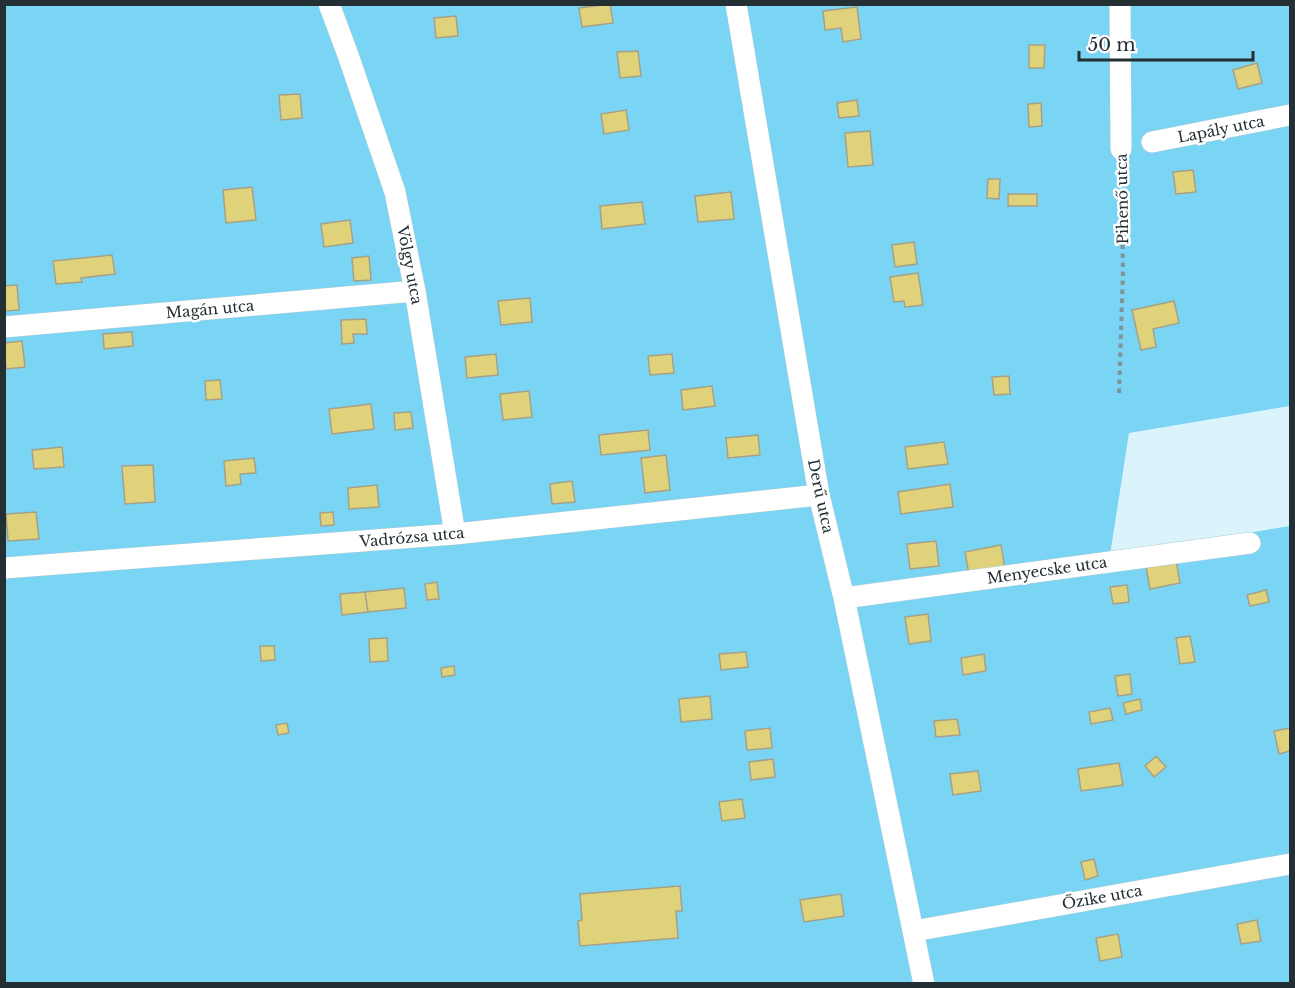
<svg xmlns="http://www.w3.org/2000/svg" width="1295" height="988" font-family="'Libre Baskerville',serif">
<rect width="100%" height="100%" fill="#dbf4fc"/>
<path fill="#79d5f3" d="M5,5H1290V406L1129,433L1110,555L1290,526V983L5,984Z"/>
<path fill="#dfd27b" stroke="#a5a188" stroke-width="1.5" d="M610,4L613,23L582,27L579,8Z
M857,7L861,39L843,42L841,28L825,30L823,11Z
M456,16L458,36L436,38L434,18Z
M1029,45H1045L1044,68H1029Z
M638,51L641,76L620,78L617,52Z
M1257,63L1262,83L1238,89L1233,70Z
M300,94L302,118L281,120L279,95Z
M857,100L859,116L839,118L837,103Z
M1041,103L1042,126L1029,127L1028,104Z
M626,110L629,130L604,134L601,114Z
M870,131L873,165L848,167L845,133Z
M1193,170L1196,192L1176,194L1173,172Z
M988,179H1000L999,199L987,198Z
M252,187L256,220L226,223L223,190Z
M731,192L734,219L698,222L695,196Z
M1008,194H1037V206H1008Z
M642,202L645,224L602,229L600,206Z
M350,220L353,243L324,247L321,224Z
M914,242L917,264L895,267L892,245Z
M112,255L115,274L81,278L82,282L56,284L53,261Z
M369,256L371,280L354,281L352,258Z
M918,273L923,305L905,307L904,301L894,302L890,277Z
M17,285L19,310L5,311L4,286Z
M530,298L532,322L501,325L498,301Z
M1174,301L1179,323L1153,329L1156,347L1141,350L1132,310Z
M366,319L367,334H353L354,343L342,344L341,320Z
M132,332L133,346L104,349L103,334Z
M22,341L25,367L6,369L4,343Z
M496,354L498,375L467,378L465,357Z
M672,354L674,373L650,375L648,356Z
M1009,376L1010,394L994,395L992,377Z
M220,380L222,399L206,400L205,381Z
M712,386L715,406L683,410L681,390Z
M529,391L532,417L503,420L500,394Z
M371,404L374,429L332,434L329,409Z
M411,412L413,428L395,430L394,413Z
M648,430L650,450L601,455L599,435Z
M758,435L760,455L728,458L726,438Z
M944,442L948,464L908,469L905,447Z
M62,447L64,467L34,469L32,450Z
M666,455L670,490L645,493L641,458Z
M254,458L256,473L240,474L241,484L226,486L224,461Z
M153,465L155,502L125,504L122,466Z
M572,481L575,502L552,504L550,484Z
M950,484L953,507L901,514L898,492Z
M377,485L379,507L349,509L348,488Z
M36,512L39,539L8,541L6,514Z
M333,512L334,525L321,526L320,513Z
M936,541L939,566L910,569L907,544Z
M1001,545L1005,569L969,575L965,552Z
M1176,560L1180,583L1150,589L1146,567Z
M437,582L439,599L427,600L425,584Z
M1127,585L1129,602L1113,604L1110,587Z
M404,588L406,608L368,612L365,592Z
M1266,590L1269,602L1250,606L1247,595Z
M365,592L368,612L342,615L340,594Z
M928,614L931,641L909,644L905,617Z
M1190,636L1195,662L1180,664L1176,638Z
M387,638L388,661L370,662L369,639Z
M260,646H274L275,660L261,661Z
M746,652L748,667L721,670L719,654Z
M984,654L986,671L963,675L961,658Z
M454,666L455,675L442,677L441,668Z
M1130,674L1132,694L1118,696L1115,676Z
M710,696L712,719L681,722L679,699Z
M1140,699L1142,710L1126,714L1123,703Z
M1110,708L1113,720L1091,724L1089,712Z
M957,719L960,735L936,737L934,721Z
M287,723L289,733L278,735L276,725Z
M770,728L772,748L747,750L745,731Z
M1290,728V751L1279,754L1274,731Z
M1156,756L1166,767L1154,777L1145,766Z
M773,759L775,777L751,780L749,762Z
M1119,763L1123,785L1081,791L1078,769Z
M978,771L981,791L953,795L950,774Z
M742,799L745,818L722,821L719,802Z
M1094,859L1098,876L1085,880L1081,862Z
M680,886L682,911H676L678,938L580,946L578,921L582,920L580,894Z
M841,894L844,916L804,922L800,900Z
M1257,920L1261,941L1241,944L1237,924Z
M1118,934L1122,957L1100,961L1096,938Z"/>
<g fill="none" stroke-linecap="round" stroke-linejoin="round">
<defs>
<path id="minor" d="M329,4L348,55L395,192L415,291L455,534
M736,4L819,495L844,598L924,984
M1120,4L1121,149
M1152,142L1290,115
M4,327L415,291
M4,568L455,534L819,495
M844,598L1250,543
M914,931L1290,864"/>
</defs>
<use href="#minor" stroke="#abcad4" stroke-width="22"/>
<path stroke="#809399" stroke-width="4" stroke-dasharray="4.5 4.5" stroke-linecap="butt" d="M1119,393L1123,271L1121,169"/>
<use href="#minor" stroke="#fff" stroke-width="21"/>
</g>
<g text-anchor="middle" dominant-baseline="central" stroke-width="5" stroke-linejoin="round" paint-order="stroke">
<g font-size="15" fill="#232f33" stroke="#fff">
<text transform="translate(1221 129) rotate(-11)">Lapály utca</text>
<text transform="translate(1122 199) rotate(-91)">Pihenő utca</text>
<text transform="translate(410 265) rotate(79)">Völgy utca</text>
<text transform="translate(210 309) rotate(-5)">Magán utca</text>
<text transform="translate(821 496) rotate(78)">Derű utca</text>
<text transform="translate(412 537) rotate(-5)">Vadrózsa utca</text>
<text transform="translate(1047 570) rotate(-8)">Menyecske utca</text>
<text transform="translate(1102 897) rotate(-10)">Őzike utca</text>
</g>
</g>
<rect width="1295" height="988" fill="none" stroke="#232f33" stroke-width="12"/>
<path d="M1079 51v9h174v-9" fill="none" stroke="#232f33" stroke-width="3"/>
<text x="1088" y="51" font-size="18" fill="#232f33" stroke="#ffffff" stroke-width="4.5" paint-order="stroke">50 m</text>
</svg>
